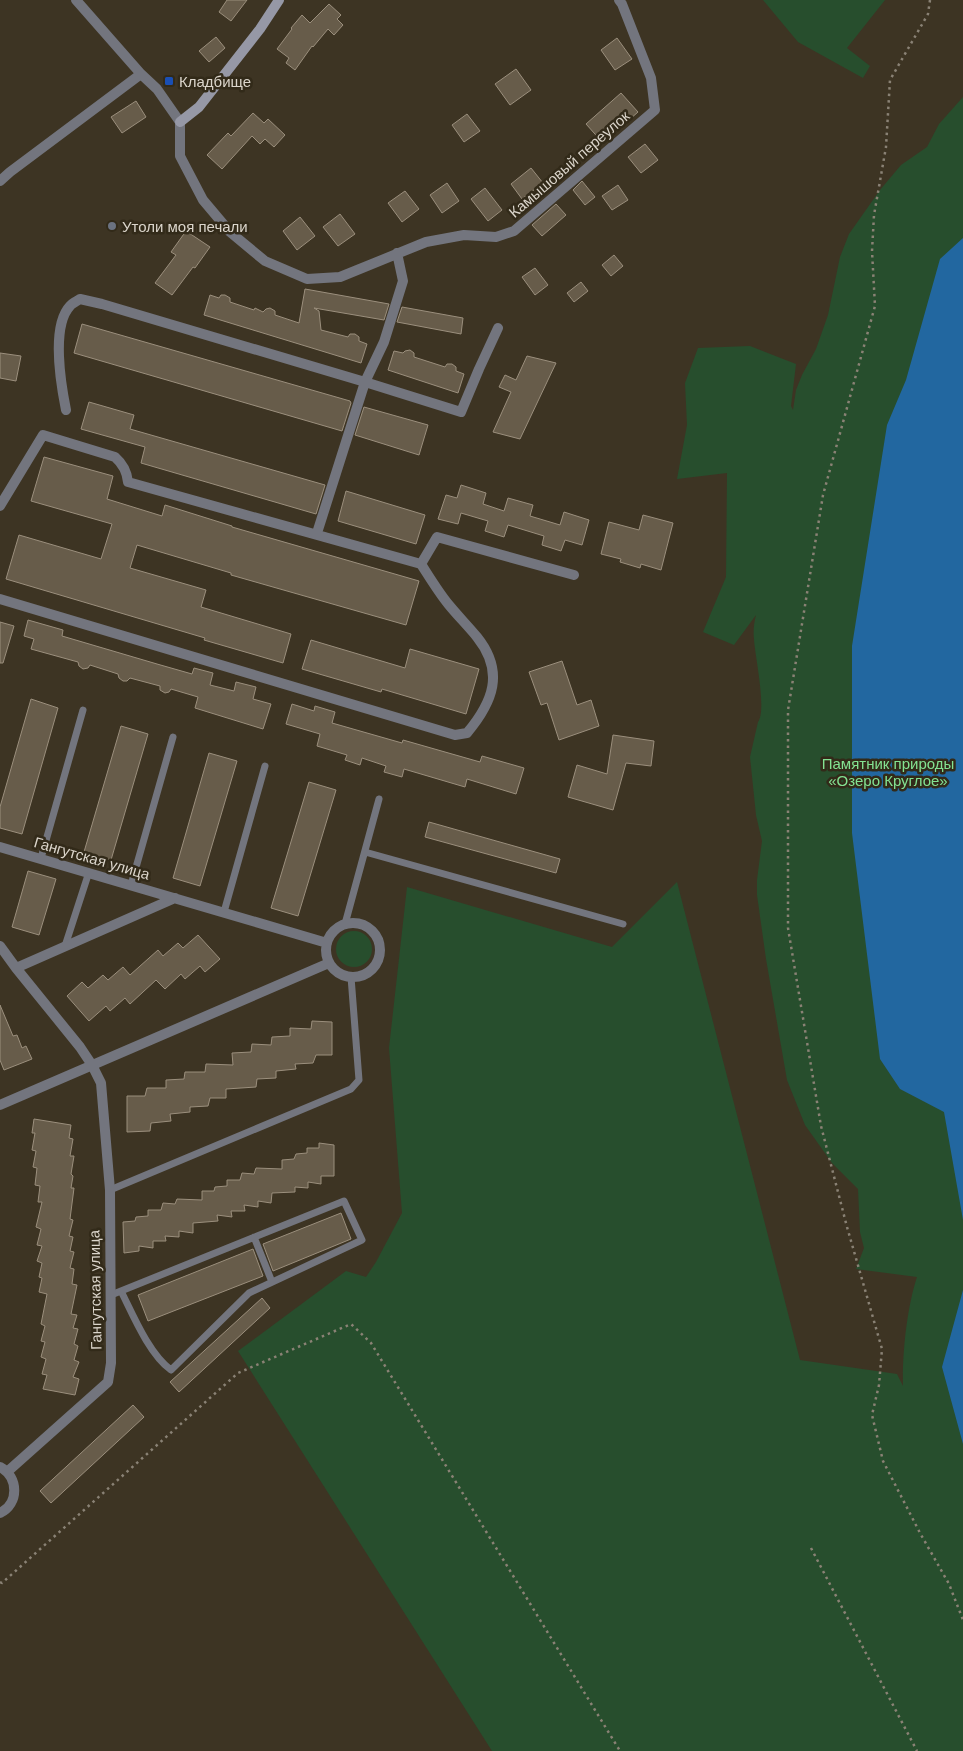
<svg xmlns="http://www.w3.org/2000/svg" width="963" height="1751" font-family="Helvetica,sans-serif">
<rect width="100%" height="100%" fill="#3d3423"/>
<path fill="#274e2d" d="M763,0H885L847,48L870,66L863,78L798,42Z
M963,97V1751H492L238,1351L346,1271L366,1277L376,1262L402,1213L389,1048L407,887L612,947L677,882L800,1360L897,1374L903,1386C902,1354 907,1307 917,1277L856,1269L864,1248L860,1232L858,1189L832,1163L805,1125L787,1080L766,959L757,895V880L762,841L756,815L750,757L758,722C767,709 755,657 754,639C753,631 754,623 756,615L734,645L703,632L726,577L727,473L677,479L687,425L685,383L698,348L750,346L796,364L791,406L793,410L796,390L802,375L816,349L828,315L840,257L849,234L880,190L901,165L927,147L939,124Z
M336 949a18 18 0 1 1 36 0a18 18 0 1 1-36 0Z"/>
<path fill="#2267a0" d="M963,238V1220L944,1112L900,1089L880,1059L852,833V646L887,425L906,380L940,259Z
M963,1290V1444L942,1367Z"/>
<path fill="#675c4a" stroke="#9b8f7d" d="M227,0H247L231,21L219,12Z
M329,4L341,15L337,19L343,25L334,35L328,29L313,47L312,46L295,70L286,63L289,58L277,49L292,29L291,28L302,15L310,23Z
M216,37L225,48L209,62L199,51Z
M617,38L632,59L615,70L601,50Z
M516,69L531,90L510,105L495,84Z
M621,93L638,112L603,143L586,124Z
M136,101L146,117L122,133L111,117Z
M253,113L264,123L268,119L285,135L274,147L265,139L260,144L252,136L222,169L207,155L228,133L231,136Z
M467,114L480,131L464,142L452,125Z
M645,144L658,160L641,173L628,157Z
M531,168L543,183L522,199L511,184Z
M582,181L595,197L585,205L573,190Z
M447,183L459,201L442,213L430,195Z
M618,185L628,200L612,210L602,196Z
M485,188L502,210L488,221L471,199Z
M405,191L419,209L402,222L388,203Z
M556,204L566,215L542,236L532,225Z
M340,214L355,234L338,246L323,227Z
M300,217L315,236L297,250L283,231Z
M186,231L210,247L195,268L193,267L172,295L155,283L176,255L171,252Z
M614,255L623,266L611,276L602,265Z
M535,268L548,285L535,295L522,277Z
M581,282L588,291L574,302L567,293Z
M305,289L389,304L384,320L314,308L319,311L321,330L348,337L350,334H355L359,337V341L367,344L361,363L204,315L210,295L219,298L221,295H225L230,298V302L254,310L255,308L263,312L266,309L270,308L275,311V315L299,323Z
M402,307L463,318L461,334L397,322Z
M82,324L350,401L351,403L342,431L74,353Z
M410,350L414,353V357L445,367L447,364H452L456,367V371L464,374L458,393L388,370L394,351L403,353L405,351Z
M0,353L21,356L16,381L0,378Z
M527,356L556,363L520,439L493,432L511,392L499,387L505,375L516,380Z
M89,402L134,415L130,429L325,485L316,514L141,463L145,447L81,429Z
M364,407L428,425L419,455L355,435Z
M44,457L113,476L107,499L162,516L165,505L232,526V527L419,581L406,625L231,575V573L137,545L130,568L206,590L201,607L291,634L283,663L204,640L205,638L6,579L19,535L101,559L112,524L31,501Z
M461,485L486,493L483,504L504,511L508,498L533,505L530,516L560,525L564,512L589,520L582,545L565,540L561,551L542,545L544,536L508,525L504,537L485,531L488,521L461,513L458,524L438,519L446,495L457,498Z
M346,491L425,515L416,544L338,521Z
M643,515L673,523L661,570L641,564L640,568L620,562L621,559L601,554L609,522L639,530Z
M28,620L63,630L62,636L157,664L192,674L194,668L213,673L210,685L234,691L236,682L256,687L253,699L271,704L263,729L195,708L198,697L171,689L169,692L165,693L160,690V686L130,678L127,681H123L119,678L118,674L90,665L88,668L83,669L79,666L78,662L31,649L34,639L24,636Z
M0,622L14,626L3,663H0Z
M311,640L405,668L410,649L479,669L466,714L382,689L381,692L302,669Z
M562,661L577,705L591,700L599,726L559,740L547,703L541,705L529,672Z
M31,699L58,708L22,834L0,828V807Z
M292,704L314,711L315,706L335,712L332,723L402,743L403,740L480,762L482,756L524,768L516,794L467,779L465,787L404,769L402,777L384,772L386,766L362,758L360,765L345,760L347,755L317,746L320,734L286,724Z
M121,726L148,734L111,860L84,852Z
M613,735L654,741L651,766L626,763L613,810L568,797L577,765L607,774Z
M209,753L237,761L200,886L173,878Z
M309,782L336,790L298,916L271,908Z
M429,822L560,859L556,873L425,837Z
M28,871L56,879L39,935L12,927Z
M198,935L220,959L205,972L200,966L185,979L181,974L165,989L156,980L130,1004L125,998L110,1011L106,1006L89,1021L67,996L82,982L88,988L103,975L108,980L123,967L130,975L158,950L163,956L178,943L183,948Z
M0,1005L13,1036L17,1035L22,1048L26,1046L32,1059L4,1070L0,1060Z
M312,1021L332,1022V1055H316L313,1063L295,1064L296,1069L276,1071V1078L257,1079L256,1087L226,1089V1098H210L208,1106L190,1107V1112L170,1114L171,1121L151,1123L150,1131L127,1132V1096H145L147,1088H166V1080L184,1079L185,1072H205L206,1064L233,1065L232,1053L251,1052L252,1044L271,1045L272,1037L290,1036V1028L311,1029Z
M34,1119L71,1125L69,1138L73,1139L70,1156H74L71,1174L73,1176L71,1188H74L70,1219L73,1220L69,1236L73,1237L70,1251L74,1252L70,1268L74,1269L72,1284L77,1285L71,1314L77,1315L73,1328L78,1329L74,1344L78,1346L74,1360L79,1362L73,1377L79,1379L75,1395L43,1389L47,1375L42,1374L46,1359L41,1357L45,1342L41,1341L45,1326L41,1324L47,1294L39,1292L42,1278L39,1277L42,1263L37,1261L42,1246L37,1245L41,1229L36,1227L42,1202H38L40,1186L35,1185L37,1168L33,1167L36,1151L32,1150L35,1133H32Z
M319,1143L334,1145V1176H321V1184L308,1182V1188L295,1187V1192L272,1193L271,1203L258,1201V1207L244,1205L245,1211H231L232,1217L217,1215L218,1221L193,1223V1233L179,1231V1237L165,1236L166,1241H153V1248L139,1246V1251L124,1253L123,1222L135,1221L136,1217L148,1216V1210H161L163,1203L175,1204L177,1199L202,1200V1191H214L215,1187L227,1186V1180H240L242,1173L254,1174L256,1168L282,1169V1160L294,1159L296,1154L307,1153V1148H319Z
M341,1213L351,1239L273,1271L263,1244Z
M253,1249L263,1276L148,1321L138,1295Z
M262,1298L270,1308L179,1392L170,1382Z
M133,1405L144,1417L51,1503L40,1491Z"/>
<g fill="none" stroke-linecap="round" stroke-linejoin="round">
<path stroke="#8a8275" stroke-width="2.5" stroke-dasharray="2.5 4" stroke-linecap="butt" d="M930,0L928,14L890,80L886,147L874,215L872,251L875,306L823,495L788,710V928L821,1126L847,1227L882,1349L879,1385L872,1415L883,1461L920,1533L949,1584L963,1620
M811,1548L917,1751
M0,1582L2,1583L238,1373L351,1324L371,1343L620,1751"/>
<path stroke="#73757e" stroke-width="7" d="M365,852L623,924
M41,858L83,710
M131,885L173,737
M224,912L265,766
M345,924L379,799
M65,946L89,872
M110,1190L351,1089L359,1080L351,977
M254,1237L272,1282
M111,1295L121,1291L344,1201L362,1240L249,1293L171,1370C149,1354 133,1315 121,1291"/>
<path stroke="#73757e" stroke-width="10" d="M76,0L141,74L157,89L180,122V156L203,200L230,232L265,261L307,279L340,277L426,242L464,235L496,237L514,231L655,110L651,78L622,4L619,0
M0,181L10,172L141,74
M66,410C61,385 51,326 70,306C72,303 77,301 80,299L102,304L365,382L461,412L479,369L498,328
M0,506L43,435L115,457C123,464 127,471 128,482L421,564C430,578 439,593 449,605C458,616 468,626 477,637C505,672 493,702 467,733L455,735L0,599
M317,533L365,382L384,342L403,281L397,253
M421,564L437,537L574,575
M0,847L327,943
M326 950a27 27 0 1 1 54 0a27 27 0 1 1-54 0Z
M0,946L16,968L80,1047L92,1065L101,1083L110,1190L111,1363L108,1382L7,1472
M16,968L175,898
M0,1105L329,963
M0,1467C19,1477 19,1504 0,1513"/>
<path stroke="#9698a6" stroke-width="10" d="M180,122L199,107L260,29L279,0"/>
</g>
<rect fill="#1a4fb4" stroke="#322a19" stroke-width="2" x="164" y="76" width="10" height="10" rx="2.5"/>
<circle fill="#6b7280" stroke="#322a19" stroke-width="2" cx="112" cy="226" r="5"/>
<g text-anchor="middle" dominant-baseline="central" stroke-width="5" stroke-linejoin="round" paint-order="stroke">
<g font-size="15" fill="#dbd5cb" stroke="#322a19" text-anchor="start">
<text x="179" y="81">Кладбище</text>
<text x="122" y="226">Утоли моя печали</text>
</g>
<g font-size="15" fill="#dbd5cb" stroke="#322a19">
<text transform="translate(569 164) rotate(-41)">Камышовый переулок</text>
<text transform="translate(92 858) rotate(16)">Гангутская улица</text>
<text transform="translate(95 1290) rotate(-91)">Гангутская улица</text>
</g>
<g font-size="15" fill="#83e292" stroke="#322a19">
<text x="888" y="763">Памятник природы<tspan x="888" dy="17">«Озеро Круглое»</tspan></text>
</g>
</g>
</svg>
